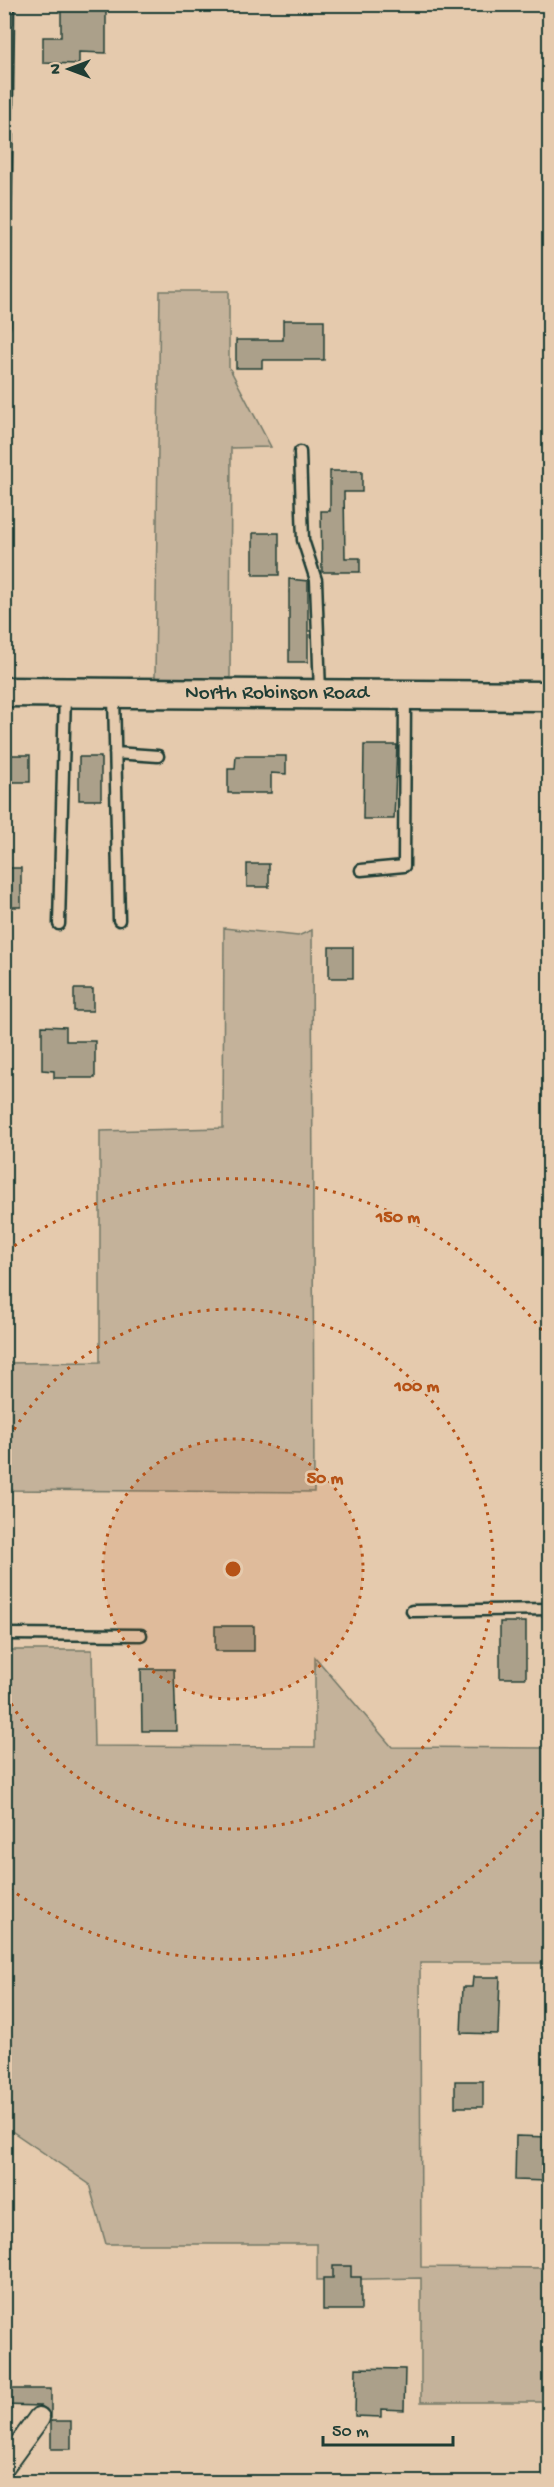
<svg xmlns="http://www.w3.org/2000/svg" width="554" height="2487" font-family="'Gochi Hand',sans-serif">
<rect width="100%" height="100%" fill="#e5caad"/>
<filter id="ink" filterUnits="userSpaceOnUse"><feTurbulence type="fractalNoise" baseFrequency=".0167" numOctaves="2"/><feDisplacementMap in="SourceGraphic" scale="12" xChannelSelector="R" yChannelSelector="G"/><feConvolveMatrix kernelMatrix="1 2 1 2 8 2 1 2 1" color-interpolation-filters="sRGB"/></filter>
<g filter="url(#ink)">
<path fill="#c4b29a" stroke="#727867" stroke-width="1.5" d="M160,291H229V367L271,447L231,448L230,679H155Z
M224,928L298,936L312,930L314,1492L5,1490V1363L100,1362V1131L223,1128Z
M5,1650H92L94,1746L315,1747V1657L392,1747L549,1748V1963H420L421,2267L549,2268V2402H421V2278L317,2280V2244H106L89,2184L13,2132H5Z"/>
<path fill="#aba08a" stroke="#1f3d34" stroke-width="1.5" d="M61,4H106V53L79,52V64L43,63V37H61Z
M283,320H324V360H262V368H236V340H283Z
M330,471H362V492H344L345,558H360V572H322L321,511H330Z
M253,533H279V575H253Z
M289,579L308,581V662H289Z
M364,745H397L394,819H363Z
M4,755H30V782H4Z
M236,756H286V774L271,773V793H228V769H235Z
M79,757H101V800H79Z
M247,864H269V887H247Z
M4,868H21V907H4Z
M329,947H353V978H329Z
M74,989H93V1011H74Z
M42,1026L66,1027V1041H95V1078H54V1071L42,1070Z
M500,1622H526V1678H500Z
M215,1626H254V1651H215Z
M141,1669H174L176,1731H142Z
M473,1977H500L498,2034L461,2033L463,1987H472Z
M455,2081H483V2107H455Z
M516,2136L549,2137L548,2181L515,2180Z
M333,2266H351V2277H361V2310H323V2278H333Z
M356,2368L405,2369L404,2410L381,2409V2417L355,2416Z
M4,2389H51V2417L46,2409L41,2406L4,2405Z
M51,2421H71V2449H51Z"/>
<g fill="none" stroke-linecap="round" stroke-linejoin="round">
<defs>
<path id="lane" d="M4,326L8,4
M300,452L303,540L316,580L320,693
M114,695L119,920
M115,753L158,756
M361,870L404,866L405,694
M59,924L65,693
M412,1611L550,1609
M4,1634L141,1635"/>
<path id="street" d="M4,2466L39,2418"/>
<path id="secondary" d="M4,692L550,696"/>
</defs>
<use href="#lane" stroke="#1f3d34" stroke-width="15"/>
<use href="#street" stroke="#1f3d34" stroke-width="24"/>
<use href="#secondary" stroke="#1f3d34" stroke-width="33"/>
<use href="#lane" stroke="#e5caad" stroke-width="10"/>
<use href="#street" stroke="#e5caad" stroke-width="20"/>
<use href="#secondary" stroke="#e5caad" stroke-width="28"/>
</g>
</g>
<circle cx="233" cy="1569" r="130" fill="#b65216" fill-opacity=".12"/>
<g fill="none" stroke="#b65216" stroke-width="3" stroke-dasharray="3 6">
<circle cx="233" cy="1569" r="130"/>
<path d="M5 1445A260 260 0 1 1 5 1693"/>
<path d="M549 1798A390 390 0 0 1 7 1887M7 1251A390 390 0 0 1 549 1340"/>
</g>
<g text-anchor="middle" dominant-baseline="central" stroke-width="5" stroke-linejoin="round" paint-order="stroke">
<g font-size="21" fill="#1f3d34" stroke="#e5caad">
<text x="277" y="694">North Robinson Road</text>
</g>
</g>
<circle cx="233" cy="1569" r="9" fill="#b65216" stroke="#e5caad" stroke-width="3"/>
<g font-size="18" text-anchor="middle" font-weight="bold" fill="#b65216" stroke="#e5caad" stroke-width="5" stroke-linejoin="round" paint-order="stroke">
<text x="398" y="1222">150 m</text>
<text x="417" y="1391">100 m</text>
<text x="325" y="1483">50 m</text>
</g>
<rect width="554" height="2487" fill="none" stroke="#e5caad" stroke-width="24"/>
<rect x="12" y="12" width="530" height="2463" fill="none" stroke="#1f3d34" stroke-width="2" filter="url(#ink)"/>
<g transform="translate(69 69) rotate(270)" stroke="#e5caad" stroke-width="4.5" paint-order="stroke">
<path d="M0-4.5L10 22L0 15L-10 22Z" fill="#1f3d34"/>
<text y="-9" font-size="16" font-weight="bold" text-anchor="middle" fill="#1f3d34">N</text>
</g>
<path d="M323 2436v9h130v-9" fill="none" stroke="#1f3d34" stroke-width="3"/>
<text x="332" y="2436" font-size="18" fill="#1f3d34" stroke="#e5caad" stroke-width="4.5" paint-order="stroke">50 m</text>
</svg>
